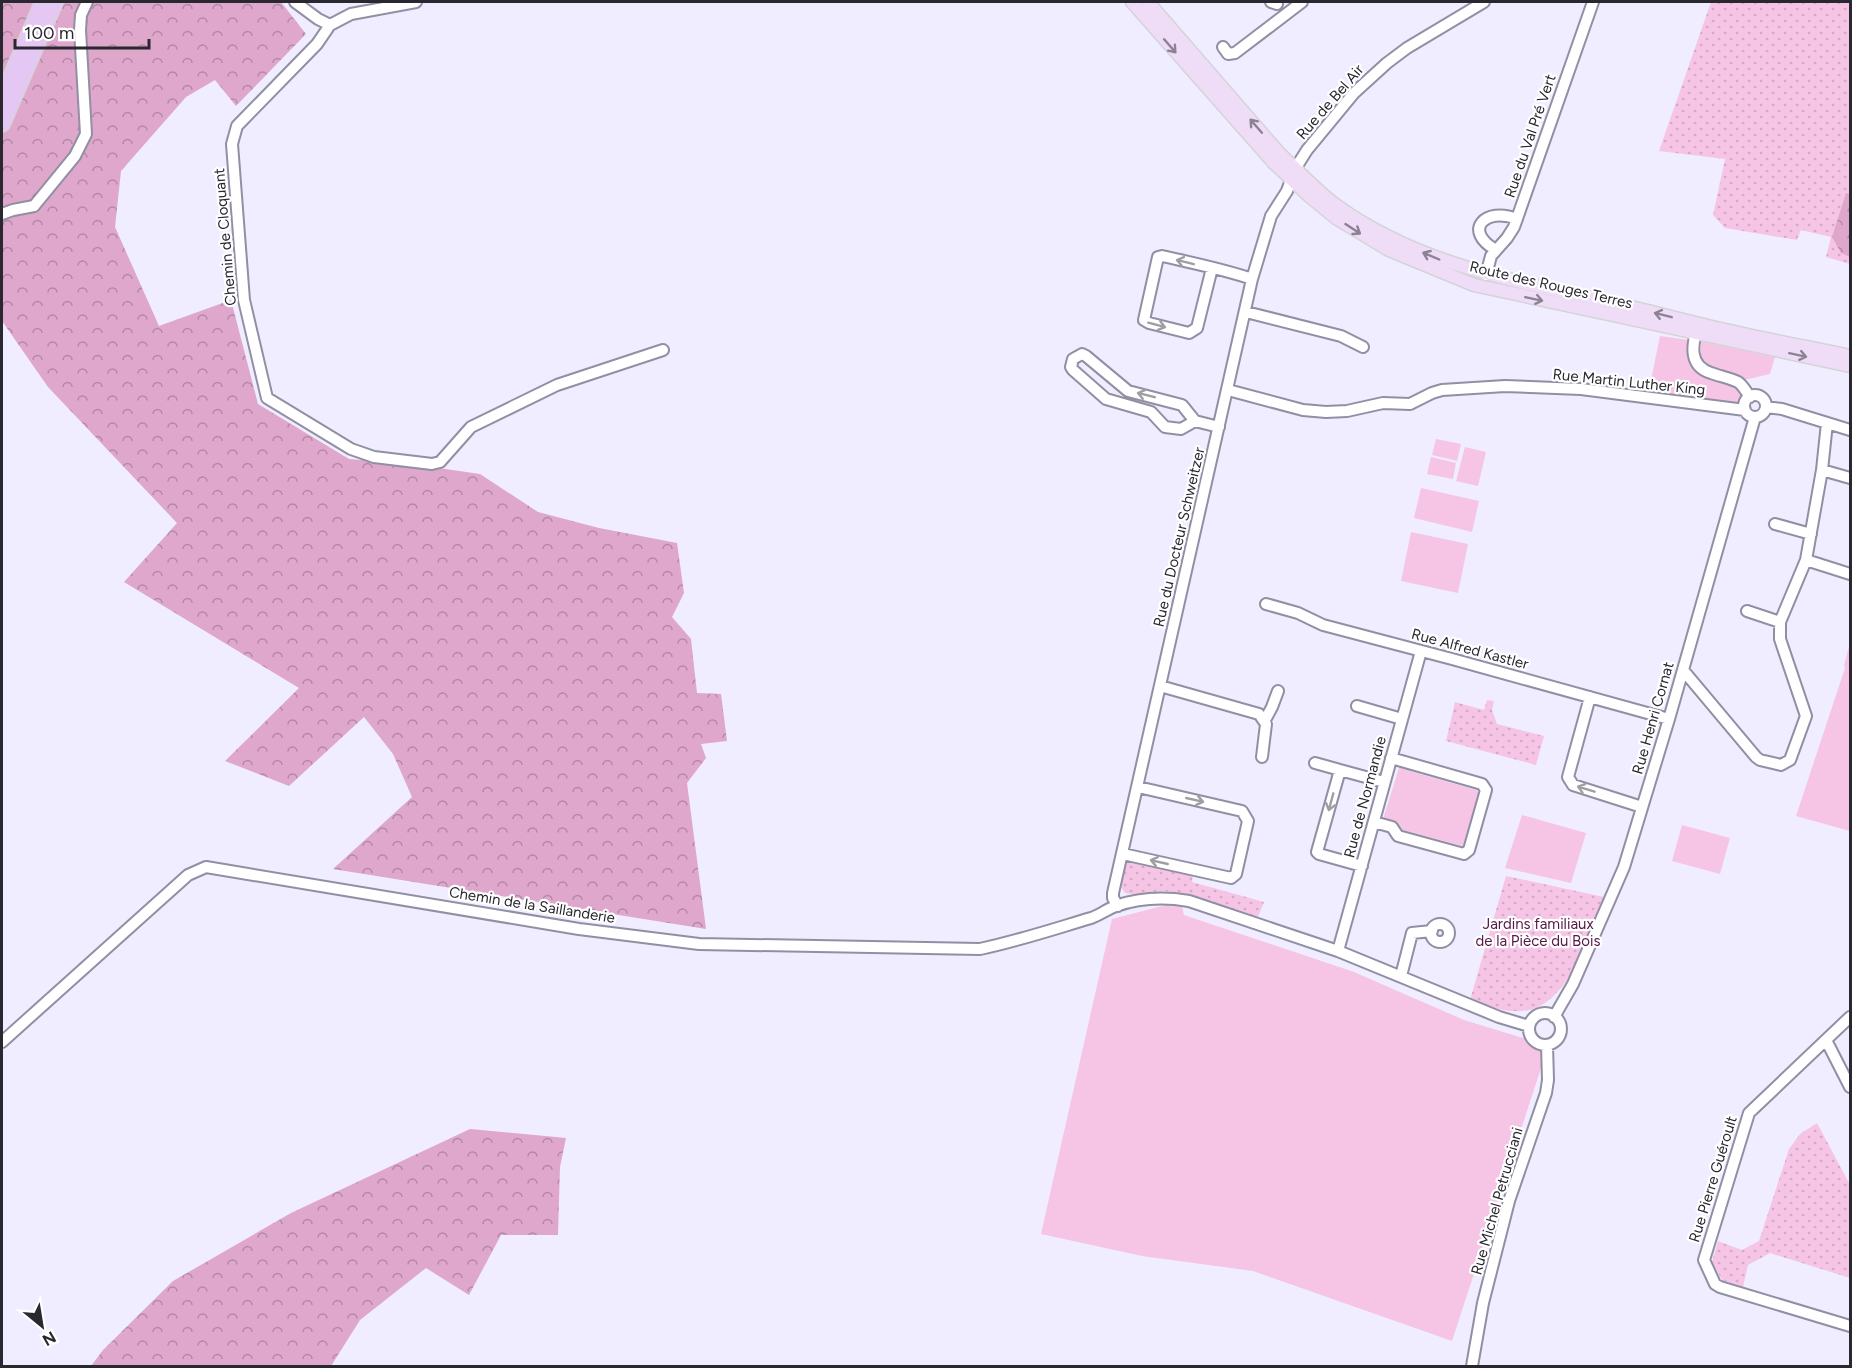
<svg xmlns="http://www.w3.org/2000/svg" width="1852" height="1368" font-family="Figtree,sans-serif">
<defs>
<pattern id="grass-dots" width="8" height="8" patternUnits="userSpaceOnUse" patternTransform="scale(1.5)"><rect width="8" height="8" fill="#f6c5e5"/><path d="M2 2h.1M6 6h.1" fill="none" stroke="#d3a9c5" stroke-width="1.8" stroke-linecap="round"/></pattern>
<pattern id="forest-crowns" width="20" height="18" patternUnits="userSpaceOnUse" patternTransform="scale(1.5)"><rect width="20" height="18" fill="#dea7cb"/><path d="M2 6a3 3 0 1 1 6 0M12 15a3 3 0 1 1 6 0" fill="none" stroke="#b488a5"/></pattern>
</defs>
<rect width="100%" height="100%" fill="#efedff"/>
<path fill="url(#grass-dots)" d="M1711,2H1850V264L1826,257L1831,237L1801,230L1797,240L1725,228L1713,215L1725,159L1659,151Z
M1487,700L1494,701L1492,710L1497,724L1544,736L1536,765L1446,741L1455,702L1484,710Z
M1127,860L1193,875L1192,882L1264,902L1257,919C1229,910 1201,896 1172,892C1155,889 1138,897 1125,893L1120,885L1125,861Z
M1506,876L1604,897L1569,977C1540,1020 1515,1016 1470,1000Z
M1817,1123L1850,1185V1278L1770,1253L1748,1265L1743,1287L1722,1280L1712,1262L1718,1241L1742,1250L1759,1241L1789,1149L1800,1134Z"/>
<path fill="url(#forest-crowns)" d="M2,2H281L306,34L236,106L215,80L186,97L121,171L115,227L159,326L231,300L258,404L349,459L411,464L480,474L538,512L599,528L677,543L684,593L672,617L691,639L697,693L721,694L727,741L701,744L706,758L687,783L706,929L333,869L412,797L393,754L364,717L289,786L225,761L299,688L124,582L177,523L48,387L2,321Z
M1846,193L1850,194V257L1841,253L1832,237Z
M470,1129L566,1138L560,1167L558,1235H501L469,1295L426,1268L360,1320L331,1366H91L103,1350L173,1281L291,1213Z"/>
<path fill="#f6c5e5" d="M1660,336L1689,340L1688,353L1691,362L1739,389L1743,396L1742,402L1733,404L1649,390Z
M1701,341L1775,357L1770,374L1744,380L1710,367L1701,359Z
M1436,439L1461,444L1457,461L1432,455Z
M1465,447L1486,452L1478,486L1456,481Z
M1431,457L1456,463L1453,479L1427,474Z
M1421,488L1479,501L1472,532L1414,518Z
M1411,532L1468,544L1458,593L1401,581Z
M1850,643V831L1796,816L1845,668L1844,665Z
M1400,765L1408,768L1410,771L1479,791L1463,846L1399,829L1394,821L1383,819Z
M1522,815L1586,833L1571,883L1505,868Z
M1682,825L1730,838L1720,874L1672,861Z
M1166,905L1182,907L1184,915L1354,972L1464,1020L1523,1038L1536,1040L1545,1048L1544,1059L1452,1341L1253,1271L1142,1256L1041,1234L1112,919Z"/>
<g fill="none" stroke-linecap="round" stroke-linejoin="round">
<defs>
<path id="minor" d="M295,2L318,19L330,25L351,14L416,2
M1271,2L1277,4
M330,25L317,44L237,126L232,144L244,300L267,398L351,449L374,457L432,464L440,462L471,427L557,385L663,350
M1223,47L1228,54L1235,53L1302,2
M2,214L13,210L34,206L75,156L86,134L80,30L81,15L87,2
M1496,250C1462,231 1485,206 1517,219
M1212,268L1197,328L1189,333L1149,323L1144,320L1158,257L1162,256C1192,263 1223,269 1252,279
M1486,275L1491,256L1507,238L1514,227L1593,2
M1246,312L1341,336L1363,347
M1698,325C1692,344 1688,366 1711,373C1719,376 1730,378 1738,382C1743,385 1746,392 1750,397
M1228,390L1303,410L1326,412L1347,411L1383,403L1410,404L1432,393L1442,390L1505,386L1581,389L1745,410
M1744 406a11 11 0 1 1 22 0a11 11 0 1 1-22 0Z
M1766,407L1782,409L1850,430
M1195,421L1181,429L1165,427L1151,412L1106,399L1073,370L1071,367L1073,359L1082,354L1086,356L1128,391L1182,405L1195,421L1219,427
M1822,470L1850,478
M1775,524L1811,534
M1806,560L1850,574
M1266,604L1298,613L1323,625L1452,659L1669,719
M1747,611L1780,622
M1683,670L1756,757L1760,760L1781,765L1790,760L1806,716L1780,639V622L1806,560L1822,470L1827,423
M1160,686L1259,714L1266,724L1262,757
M1590,697L1568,777L1573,785L1642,807
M1357,706L1402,719
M1265,720L1272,707L1278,691
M1315,763L1340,770
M1374,822L1392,827L1398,836L1464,854L1469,850L1486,790L1482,784L1391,758
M1123,854L1231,878L1236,874L1248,821L1242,811L1138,787
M1362,866L1319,854L1317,852L1340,770L1384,782
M1118,906L1113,898V893L1252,279L1271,216L1287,191L1295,169L1307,150L1354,93L1387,63L1407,48L1484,2
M1431 933a9 9 0 1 1 18 0a9 9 0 1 1-18 0Z
M1338,951L1421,651
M1401,976L1412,933L1432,931
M1529 1029a16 16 0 1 1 32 0a16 16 0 1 1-32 0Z
M1554,1017L1573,984L1624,867L1669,719L1755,417
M1850,1017L1749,1113L1704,1260L1715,1284L1720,1287L1850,1326
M1826,1040L1850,1087
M2,1042L188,875L206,867L579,929L699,944L980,949C1018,941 1054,929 1091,918C1100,915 1107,909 1116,906C1139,898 1165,897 1189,901L1338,951L1499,1017L1529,1026
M1472,1366L1483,1303L1509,1201L1546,1093L1548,1080L1547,1045"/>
<path id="major" d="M1132,2L1274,163L1308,195L1336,218L1389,250L1474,285L1850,366
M1148,2L1279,153C1297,170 1314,188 1333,203C1417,265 1516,281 1614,303C1650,311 1685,321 1721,329C1764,339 1807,347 1850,356"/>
<path id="highway" d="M2,98L43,2
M2,124L55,2"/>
</defs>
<use href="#minor" stroke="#918fa3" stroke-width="14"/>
<use href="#major" stroke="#d4d4d6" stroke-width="15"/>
<use href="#highway" stroke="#d4d4d6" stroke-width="18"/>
<use href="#minor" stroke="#fff" stroke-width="10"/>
<use href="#major" stroke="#efddf8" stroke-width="12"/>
<use href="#highway" stroke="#e5c7f4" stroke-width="15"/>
</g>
<defs><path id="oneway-shaft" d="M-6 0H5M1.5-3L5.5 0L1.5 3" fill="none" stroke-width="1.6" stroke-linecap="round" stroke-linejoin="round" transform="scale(1.5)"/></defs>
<g stroke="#8c8294">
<use href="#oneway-shaft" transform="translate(1170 46) rotate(49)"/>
<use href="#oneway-shaft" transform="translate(1256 126) rotate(-131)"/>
<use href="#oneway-shaft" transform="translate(1353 229) rotate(33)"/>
<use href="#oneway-shaft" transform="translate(1431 256) rotate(-157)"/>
<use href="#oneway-shaft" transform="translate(1534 299) rotate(12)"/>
<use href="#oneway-shaft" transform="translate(1663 315) rotate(-166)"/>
<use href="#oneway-shaft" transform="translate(1798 355) rotate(12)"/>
</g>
<g stroke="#9f9ea2">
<use href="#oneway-shaft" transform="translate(1185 262) rotate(-166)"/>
<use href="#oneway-shaft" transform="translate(1157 325) rotate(15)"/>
<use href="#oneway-shaft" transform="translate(1146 395) rotate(-166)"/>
<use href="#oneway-shaft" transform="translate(1586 789) rotate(-163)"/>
<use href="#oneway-shaft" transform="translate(1195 800) rotate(13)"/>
<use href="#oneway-shaft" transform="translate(1331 802) rotate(105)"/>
<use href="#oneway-shaft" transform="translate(1159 862) rotate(-167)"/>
</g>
<g text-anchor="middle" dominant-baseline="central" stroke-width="4.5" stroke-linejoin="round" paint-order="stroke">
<g font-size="15" fill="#292830" stroke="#fff">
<text transform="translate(1330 102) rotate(-49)">Rue de Bel Air</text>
<text transform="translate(1530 136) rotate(-71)">Rue du Val Pré Vert</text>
<text transform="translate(225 237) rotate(-95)">Chemin de Cloquant</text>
<text transform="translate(1551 285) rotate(13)">Route des Rouges Terres</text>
<text transform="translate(1629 382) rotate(6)">Rue Martin Luther King</text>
<text transform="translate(1179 537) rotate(-77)">Rue du Docteur Schweitzer</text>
<text transform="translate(1470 649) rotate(15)">Rue Alfred Kastler</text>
<text transform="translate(1653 718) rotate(-74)">Rue Henri Cornat</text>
<text transform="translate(1365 797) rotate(-75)">Rue de Normandie</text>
<text transform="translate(532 905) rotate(9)">Chemin de la Saillanderie</text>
<text transform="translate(1713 1179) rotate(-73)">Rue Pierre Guéroult</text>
<text transform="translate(1497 1201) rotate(-74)">Rue Michel Petrucciani</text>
</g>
<g font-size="15" fill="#561746" stroke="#fff">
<text x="1538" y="924">Jardins familiaux<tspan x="1538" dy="17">de la Pièce du Bois</tspan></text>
</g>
</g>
<rect width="1852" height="1368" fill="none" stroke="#292830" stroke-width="6"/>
<g transform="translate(42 1326) rotate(150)" stroke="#ffffff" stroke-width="4.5" paint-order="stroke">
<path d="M0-4.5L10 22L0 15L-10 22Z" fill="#292830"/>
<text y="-9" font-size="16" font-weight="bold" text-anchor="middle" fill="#292830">N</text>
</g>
<path d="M15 39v9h134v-9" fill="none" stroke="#292830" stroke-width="3"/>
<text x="24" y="39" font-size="18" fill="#292830" stroke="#ffffff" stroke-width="4.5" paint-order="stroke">100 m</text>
</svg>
